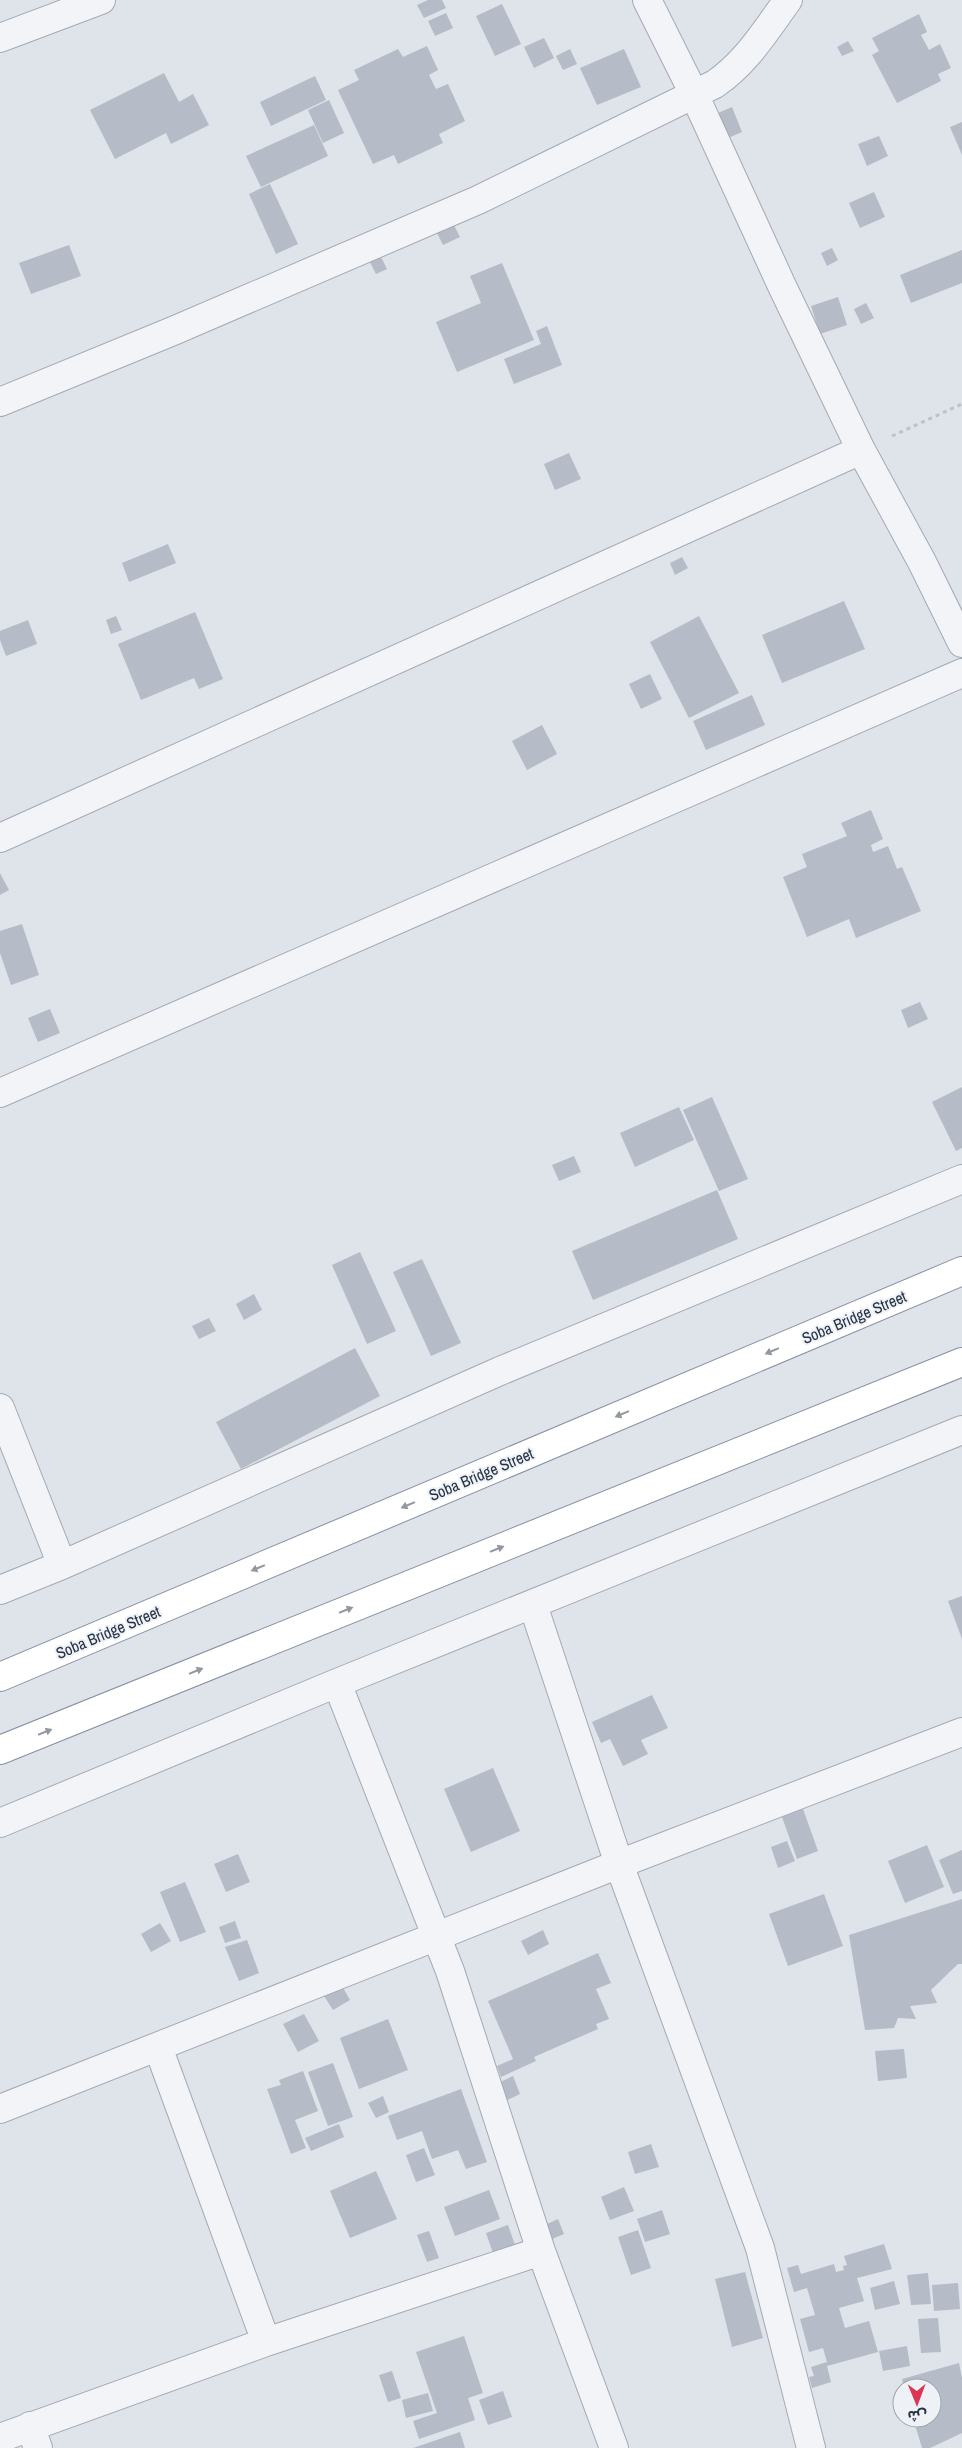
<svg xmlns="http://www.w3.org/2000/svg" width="962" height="2448" font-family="'Archivo Narrow','Noto Sans Arabic',sans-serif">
<rect width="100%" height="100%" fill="#dfe3ea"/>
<path fill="#b5bcc7" d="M428,0H442L446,8L424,18L417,5Z
M502,4L521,44L495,56L476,16Z
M446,13L453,28L435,36L428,21Z
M919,14L927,32L921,35L929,50L940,44L951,68L938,74L941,81L897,103L872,55L879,51L872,38Z
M544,38L554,58L534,68L524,47Z
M848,41L854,51L842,56L837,47Z
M427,46L438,70L429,75L436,89L448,84L465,121L439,134L443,143L398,164L394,155L373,164L338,90L359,80L354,70L398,49L403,57Z
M570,49L577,64L563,70L556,56Z
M624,49L641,87L597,105L580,68Z
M164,73L179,102L193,94L209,125L171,144L166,133L115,159L90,110Z
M315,76L326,100L271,126L260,102Z
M329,100L344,133L323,143L308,110Z
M732,107L742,132L721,141L711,116Z
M962,122V155L950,127Z
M314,125L328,156L261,187L246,156Z
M879,136L888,156L867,166L858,144Z
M270,184L298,244L276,254L249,194Z
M874,192L885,217L860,228L849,203Z
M453,223L460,237L443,245L436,231Z
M69,245L81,276L31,294L19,263Z
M832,248L838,260L827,266L821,253Z
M962,250V283L911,303L900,275Z
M381,257L387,269L376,274L370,262Z
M502,263L534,340L457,372L436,322L481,303L470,276Z
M838,297L847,325L820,334L811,306Z
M866,303L874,318L861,324L854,309Z
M547,326L562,365L514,384L504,359L541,344L536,331Z
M569,453L581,479L555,490L544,464Z
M168,544L176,563L129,582L122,563Z
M682,557L688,568L675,575L670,563Z
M844,601L865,649L782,683L762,635Z
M195,612L223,679L199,689L194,678L141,700L118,644Z
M116,616L122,630L111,634L106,620Z
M699,616L739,693L689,718L650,642Z
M28,620L37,644L6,656L0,640V631Z
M650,674L662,699L641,709L629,684Z
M752,695L765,725L706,750L693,721Z
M542,725L557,754L527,770L512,741Z
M871,810L883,839L871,845L873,852L888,846L897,869L902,867L921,911L856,938L849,919L807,937L783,877L807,867L802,854L847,836L841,823Z
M0,873L9,890L0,895Z
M22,924L39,975L11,985L0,953V931Z
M920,1002L928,1019L908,1028L901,1010Z
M50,1009L60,1033L38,1042L28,1018Z
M962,1087V1148L956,1151L932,1102Z
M712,1097L748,1179L719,1191L683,1110Z
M679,1107L694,1140L635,1167L620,1133Z
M574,1156L581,1172L559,1181L552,1165Z
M717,1190L738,1239L593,1300L572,1251Z
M360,1252L396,1331L367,1344L332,1265Z
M422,1259L461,1343L431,1356L393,1272Z
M254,1294L262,1310L244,1320L236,1304Z
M209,1318L216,1331L199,1339L192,1326Z
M355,1348L380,1396L241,1469L216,1422Z
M962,1596V1639L948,1601Z
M652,1695L668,1728L641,1740L648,1754L623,1766L610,1739L601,1743L592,1722Z
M493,1768L520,1831L471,1852L444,1789Z
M803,1809L818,1851L797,1859L782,1817Z
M787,1841L795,1861L778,1868L771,1847Z
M927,1845L944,1887L905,1903L888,1861Z
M962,1850V1891L953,1894L939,1860Z
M238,1854L250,1882L226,1892L214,1864Z
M185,1882L206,1932L180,1942L160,1892Z
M824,1894L843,1946L788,1966L769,1914Z
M962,1899V1964H958L931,1990L937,2003L910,2006L916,2019L898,2018L894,2028L865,2030L849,1935Z
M235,1921L241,1938L225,1943L219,1927Z
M160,1923L171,1941L151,1952L141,1934Z
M543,1930L549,1944L528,1955L521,1941Z
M247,1940L259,1973L239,1981L225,1947Z
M598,1953L611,1983L596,1989L609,2019L596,2024L598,2029L534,2057L536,2061L501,2077L497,2066L513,2059L488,2001Z
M342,1986L350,2000L333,2010L324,1996Z
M304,2014L319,2041L298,2052L283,2024Z
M388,2019L408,2070L359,2089L340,2038Z
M904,2049L907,2078L878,2081L875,2051Z
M333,2063L353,2117L328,2126L308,2072Z
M303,2071L318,2111L295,2120L306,2148L291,2154L267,2089L281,2085L279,2080Z
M513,2076L520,2094L503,2102L496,2084Z
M461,2089L487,2162L466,2169L458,2150L432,2159L422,2131L397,2140L388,2116Z
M383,2096L389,2112L376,2118L368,2103Z
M339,2124L344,2137L311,2151L305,2138Z
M651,2144L659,2167L635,2174L628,2152Z
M424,2148L435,2175L416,2182L406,2155Z
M376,2171L397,2219L350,2238L330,2191Z
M624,2187L634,2211L610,2220L601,2197Z
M489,2190L500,2219L455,2236L444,2207Z
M662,2210L670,2234L645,2242L637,2219Z
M558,2219L564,2234L552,2239L547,2224Z
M508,2225L515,2245L493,2253L486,2233Z
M638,2230L651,2268L631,2275L618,2237Z
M429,2231L439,2258L427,2262L417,2235Z
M884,2244L892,2269L857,2278L864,2301L839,2308L845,2328L869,2321L878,2352L827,2366L831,2382L812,2388L809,2377L814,2376L811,2367L827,2362L823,2348L809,2352L800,2319L815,2315L807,2288L794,2292L787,2268L798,2265L801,2274L834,2264L836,2272L844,2270L843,2266L847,2265L844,2256Z
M745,2272L763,2338L732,2347L715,2279Z
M928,2273L931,2304L911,2305L907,2275Z
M894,2281L900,2304L875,2310L870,2288Z
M958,2283L960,2309L934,2311L932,2285Z
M938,2318L941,2352L921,2353L918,2319Z
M464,2336L483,2393L468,2398L475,2420L419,2439L413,2421L437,2413L416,2352Z
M907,2346L910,2366L883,2371L879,2351Z
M959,2363L962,2378V2433L930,2448H922L913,2418H932V2388H904L902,2379Z
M392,2371L401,2398L388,2402L379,2375Z
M503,2391L512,2417L488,2425L479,2400Z
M428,2393L433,2411L406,2418L402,2400Z
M460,2432L465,2448H413Z"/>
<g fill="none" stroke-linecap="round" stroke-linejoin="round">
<defs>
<path id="minor" d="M647,0L694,94L782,286L861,450L922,562L962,643
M0,38L101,0
M0,402L173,331L478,200L715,84C747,62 766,30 788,0
M0,838L861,450
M0,1093L962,673
M0,1408L62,1565
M0,1590L62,1565L500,1371L962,1179
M533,1605L619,1864L760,2248L811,2448
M337,1683L450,1971L541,2251L614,2448
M0,1823L337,1683L962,1430
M158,2047L266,2342
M0,2109L619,1864L962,1732
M30,2426L38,2448
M0,2438L266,2342L541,2251"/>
<path id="trunk" d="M0,1677L962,1271
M0,1750L962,1362"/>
</defs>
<use href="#minor" stroke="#a4aab4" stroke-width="30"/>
<use href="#trunk" stroke="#8590a2" stroke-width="30"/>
<path stroke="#bdc1c8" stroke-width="3" stroke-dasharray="4 4" stroke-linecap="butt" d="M892,436L962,404"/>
<use href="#minor" stroke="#f2f4f7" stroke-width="28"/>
<use href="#trunk" stroke="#fff" stroke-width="28"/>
</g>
<defs><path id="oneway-solid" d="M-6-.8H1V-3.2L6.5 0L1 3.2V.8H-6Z" transform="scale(1.25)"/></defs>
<g fill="#9298a0">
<use href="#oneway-solid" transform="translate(772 1351) rotate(157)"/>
<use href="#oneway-solid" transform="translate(622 1414) rotate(157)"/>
<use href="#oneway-solid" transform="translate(408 1505) rotate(157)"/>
<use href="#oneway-solid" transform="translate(497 1549) rotate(-22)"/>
<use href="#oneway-solid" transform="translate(258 1568) rotate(157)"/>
<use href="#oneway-solid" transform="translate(346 1610) rotate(-22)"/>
<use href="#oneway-solid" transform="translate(196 1671) rotate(-22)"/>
<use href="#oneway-solid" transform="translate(45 1732) rotate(-22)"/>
</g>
<g text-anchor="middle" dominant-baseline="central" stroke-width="4" stroke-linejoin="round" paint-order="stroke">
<g font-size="16" fill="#263142" stroke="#eef2f7">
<text transform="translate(854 1317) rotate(-23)">Soba Bridge Street</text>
<text transform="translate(481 1474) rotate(-23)">Soba Bridge Street</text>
<text transform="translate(108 1632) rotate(-23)">Soba Bridge Street</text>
</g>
</g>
<g transform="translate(917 2403) rotate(179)"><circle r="24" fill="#eef2f7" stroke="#9ea5af"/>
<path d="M0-4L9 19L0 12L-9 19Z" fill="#db3753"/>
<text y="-8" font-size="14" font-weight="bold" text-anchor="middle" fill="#263142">ش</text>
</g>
</svg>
